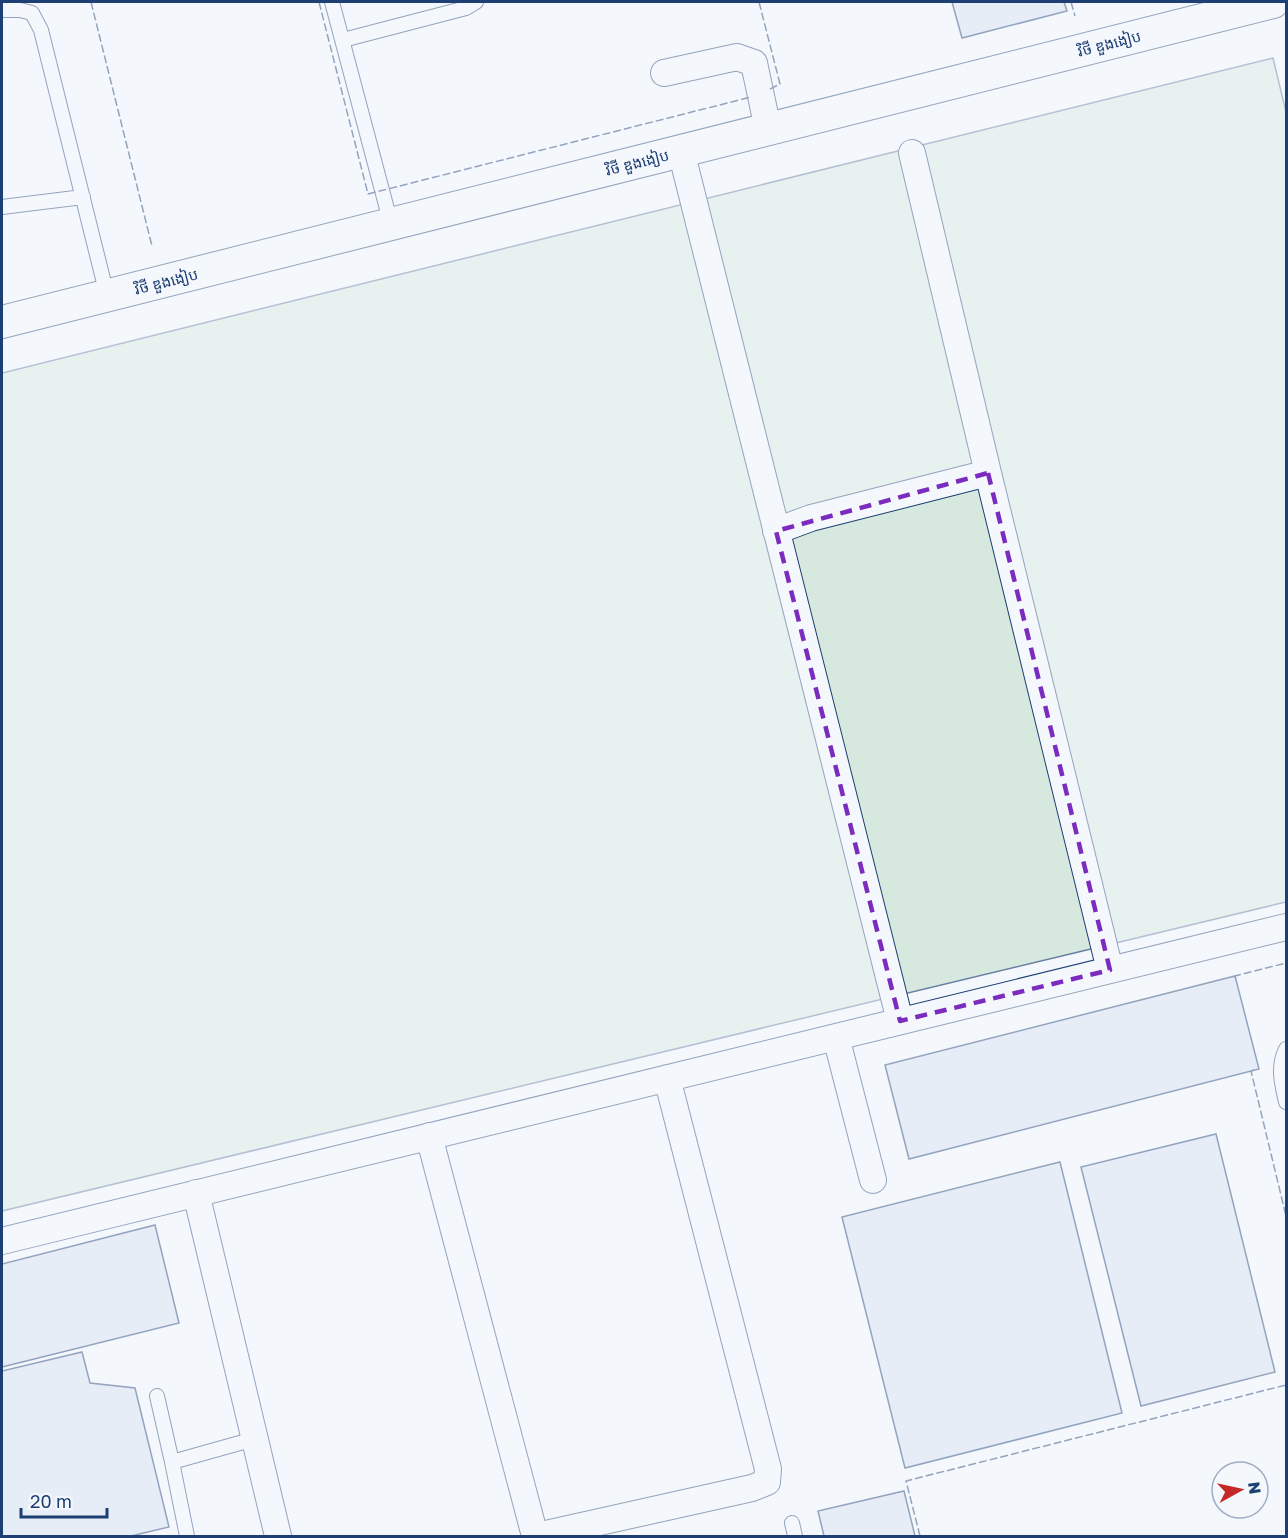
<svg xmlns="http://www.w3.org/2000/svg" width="1288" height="1538" font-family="'Golos Text','Noto Sans Khmer',sans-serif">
<rect width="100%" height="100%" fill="#f4f7fb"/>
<path fill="#d7e8df" stroke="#687fa3" stroke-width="1.5" d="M1273,58L1286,112V902L2,1211V373Z"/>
<path fill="#d5e0f0" stroke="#1d3f73" stroke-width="1.5" d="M952,2H1064L1067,11L962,38Z
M1235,976L1259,1069L909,1159L885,1065Z
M1216,1134L1275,1372L1141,1406L1081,1167Z
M1060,1162L1122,1413L905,1468L842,1217Z
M155,1225L179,1323L2,1367V1264Z
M82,1352L90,1383L135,1388L169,1527L131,1536H2V1371Z
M904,1491L915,1536H824L818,1511Z"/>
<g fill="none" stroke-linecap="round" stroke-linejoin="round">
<defs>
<path id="service" d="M332,2L391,224
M2,10H20L32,13L41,30L107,295
M343,40L466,8L476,2
M2,207L83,197
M1286,1049C1277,1067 1282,1084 1286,1102
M157,1396L172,1462
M792,1523L795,1536
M187,1536L172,1462L254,1439"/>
<path id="minor" d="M664,73L737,57L754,63L768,129
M681,151L900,1021
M988,473L1110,970
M776,531L811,518L988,473L912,153
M836,1037L873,1180
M429,1136L535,1536
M196,1193L278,1536
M2,1241L1286,927
M537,1536L752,1488L767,1482L768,1469L667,1078"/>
<path id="tertiary" d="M2,322L1273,2"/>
</defs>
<use href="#service" stroke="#1d3f73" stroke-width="16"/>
<use href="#minor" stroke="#1d3f73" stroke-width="28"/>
<use href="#tertiary" stroke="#1d3f73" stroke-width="34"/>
<use href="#service" stroke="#f4f7fb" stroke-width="14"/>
<use href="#minor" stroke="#f4f7fb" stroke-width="26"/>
<use href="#tertiary" stroke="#f4f7fb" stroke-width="32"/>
<path stroke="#1d3f73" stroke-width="1.5" stroke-dasharray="8 3" stroke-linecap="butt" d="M91,2L152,246
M319,2L368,194L751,97
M759,2L780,84L768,90
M1071,2L1075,16
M1235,978V976L1286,963
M1254,1070L1251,1071L1286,1216
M920,1536L906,1481L1286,1385"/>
</g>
<path d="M0 0H1288V1538H0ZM988,473L1110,970L900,1021L776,531Z" fill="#f4f7fb" fill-opacity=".55" fill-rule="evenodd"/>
<path fill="none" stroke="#7b2cbf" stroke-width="4.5" stroke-dasharray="12 8" stroke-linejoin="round" d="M988,473L1110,970L900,1021L776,531Z"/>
<g text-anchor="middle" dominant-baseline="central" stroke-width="4.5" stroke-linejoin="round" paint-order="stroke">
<g font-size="15" fill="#1d3f73" stroke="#f4f7fb">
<text transform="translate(1109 43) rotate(-14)">វិថី ឌួងងៀប</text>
<text transform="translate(637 162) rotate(-14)">វិថី ឌួងងៀប</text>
<text transform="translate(166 281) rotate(-14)">វិថី ឌួងងៀប</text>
</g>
</g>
<rect width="1288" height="1538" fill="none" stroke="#1d3f73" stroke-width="6"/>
<g transform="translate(1240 1490) rotate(82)"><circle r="28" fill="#f4f7fb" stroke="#9eadc5" stroke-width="1.5"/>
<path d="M0-4.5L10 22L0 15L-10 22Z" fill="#c62828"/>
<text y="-9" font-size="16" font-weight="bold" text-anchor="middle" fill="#1d3f73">N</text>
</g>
<path d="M21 1508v9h86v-9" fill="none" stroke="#1d3f73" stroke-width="3"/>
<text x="30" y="1508" font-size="18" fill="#1d3f73" stroke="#f4f7fb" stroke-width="4.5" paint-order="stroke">20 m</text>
</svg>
